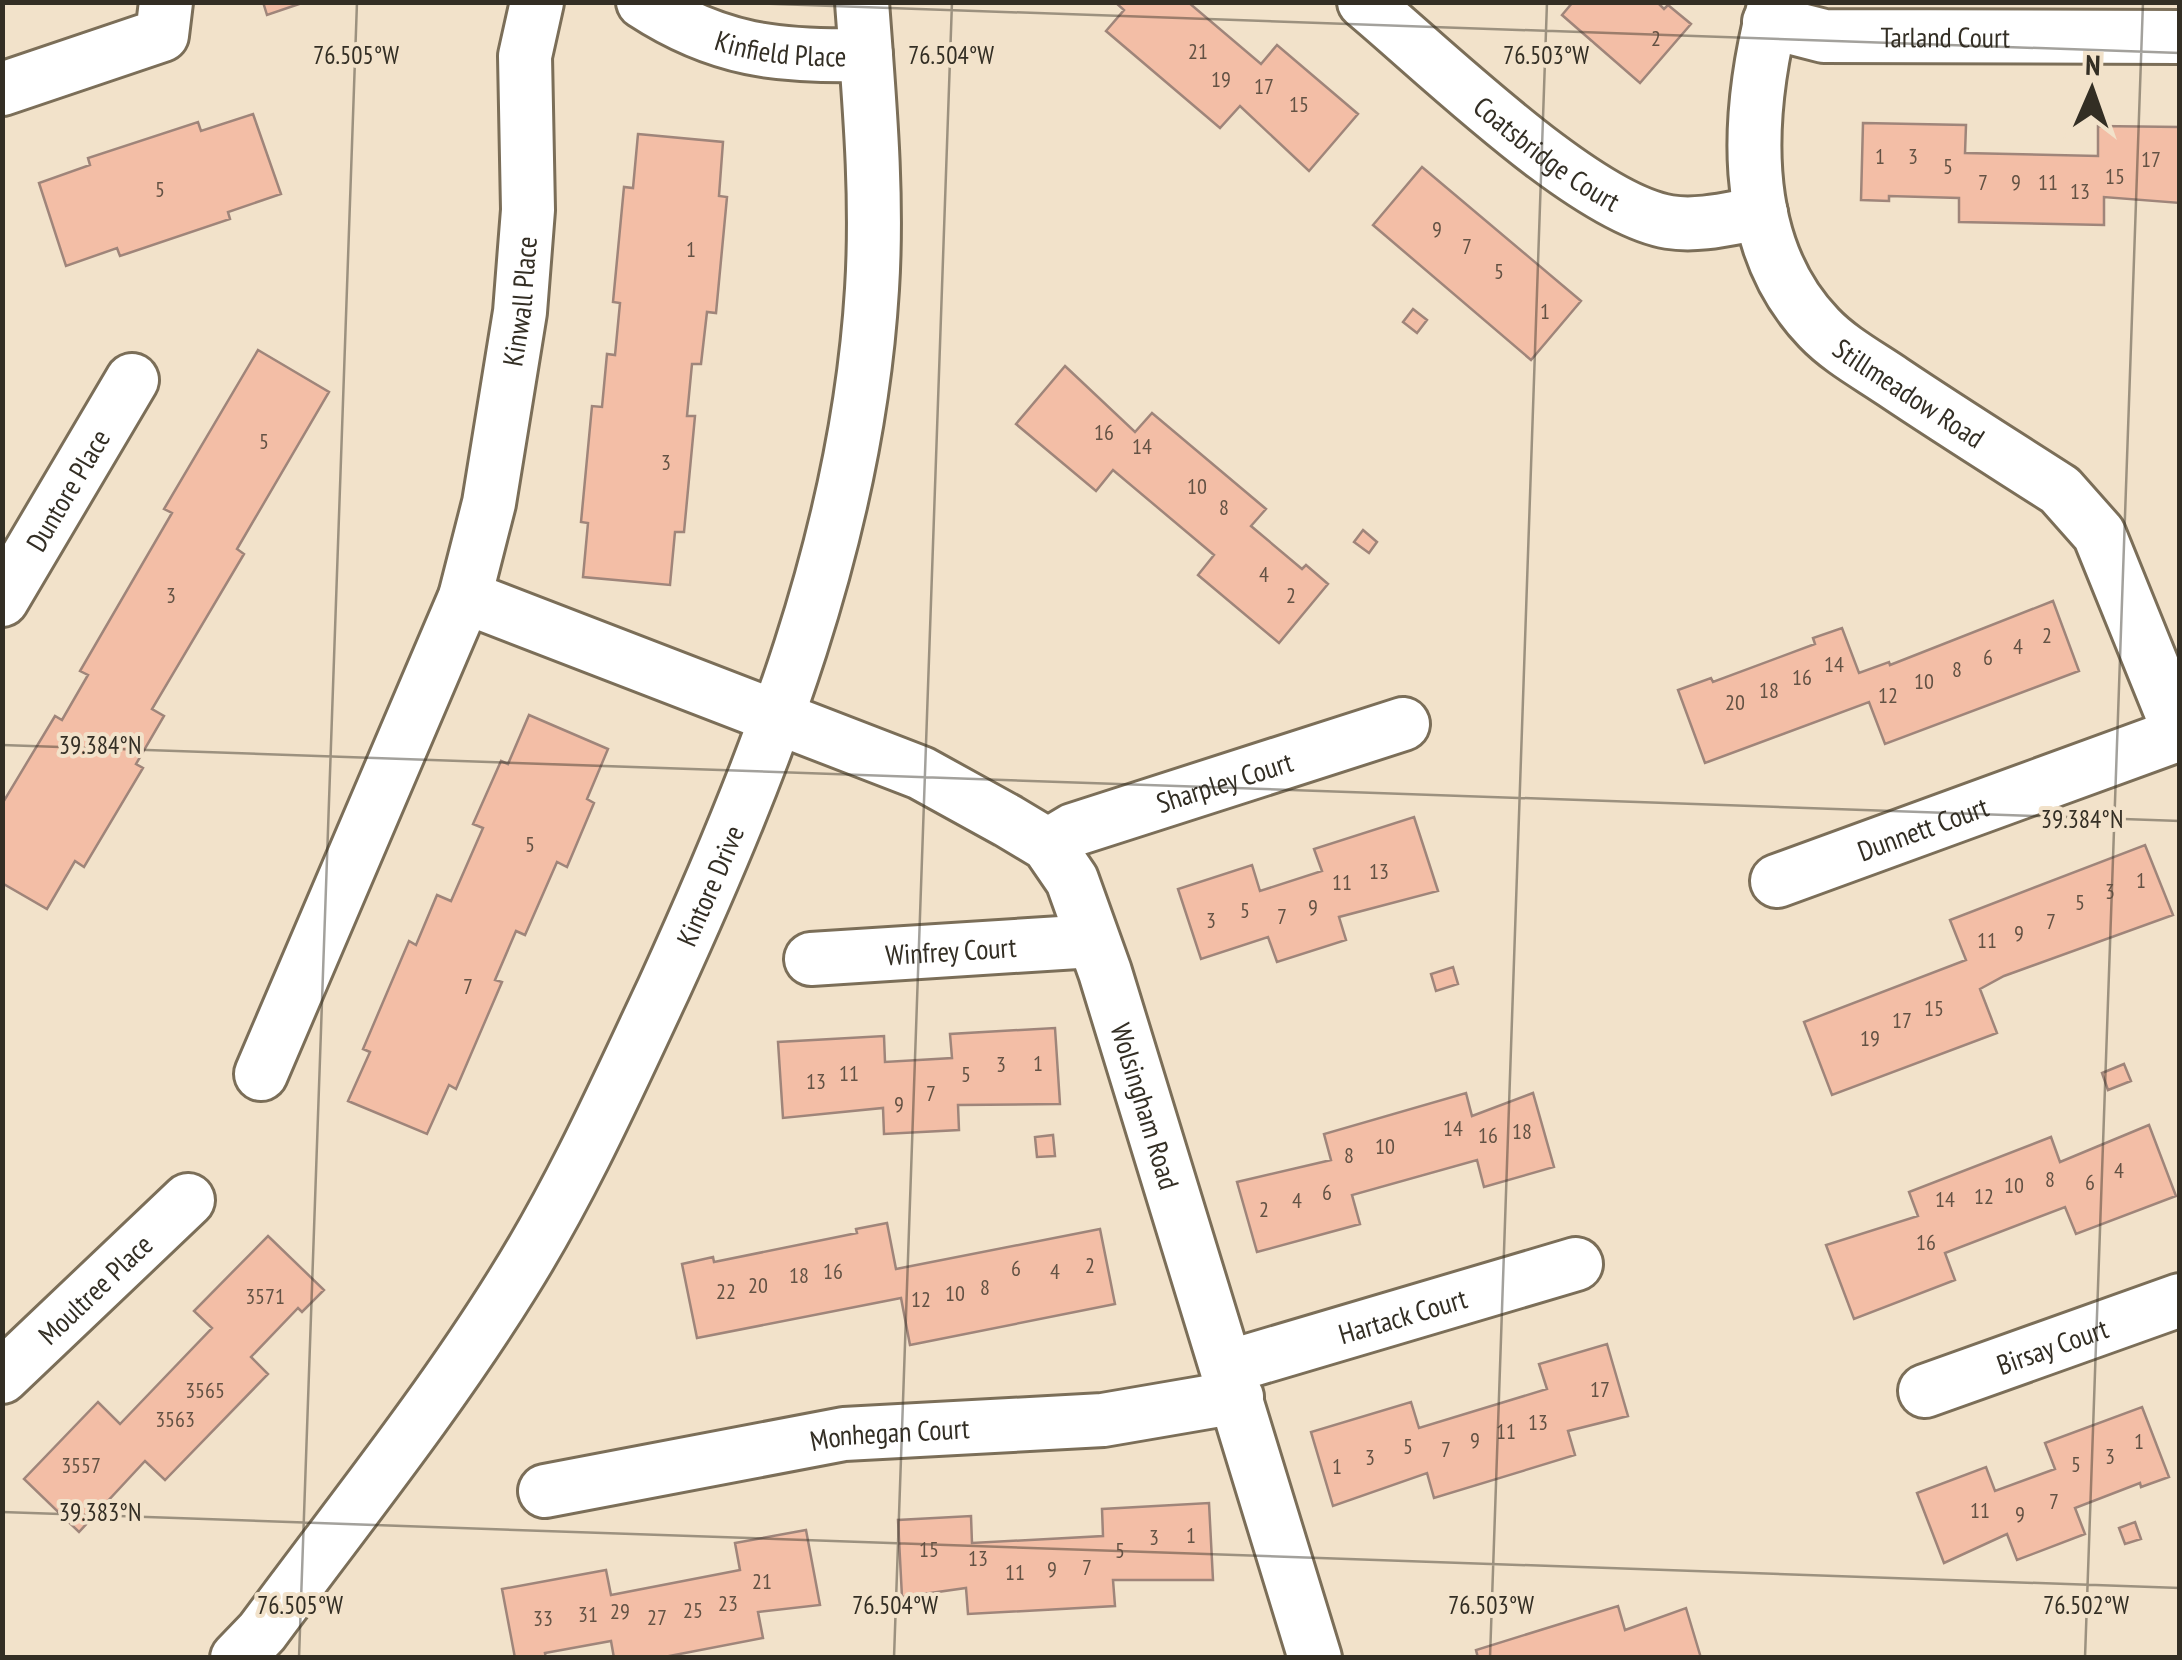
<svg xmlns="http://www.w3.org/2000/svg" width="2182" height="1660" font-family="'PT Sans Narrow',sans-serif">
<rect width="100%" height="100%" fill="#f2e2ca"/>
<path fill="#f3bea6" stroke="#9f857a" stroke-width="2.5" d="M263,2H305L267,15Z
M1115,2H1188L1261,64L1277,45L1358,114L1309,171L1240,106L1220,128L1106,31L1124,10Z
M1573,2H1657L1664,9L1668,5L1691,24L1640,83L1562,15Z
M253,114L281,194L228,212L230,219L120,256L117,248L66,266L39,183L90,165L88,158L198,122L201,131Z
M1863,123L1966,125L1965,153L2098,156V126L2180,127V203L2104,197V225L1959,222V198L1889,196V201L1861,200Z
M638,134L723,142L719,196L727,197L716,313L707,312L701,364H692L687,416H695L684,532H675L670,585L583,577L588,523L581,522L592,406L602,407L607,354L615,355L620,303L613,302L624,187L633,188Z
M1422,167L1581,301L1531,360L1373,225Z
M1413,309L1427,320L1417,333L1403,322Z
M258,350L329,392L237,549L244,554L152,709L164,716L136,764L143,768L84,867L75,861L47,909L2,883V804L55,716L62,720L88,675L80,671L172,513L164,509Z
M1065,366L1135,432L1152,413L1266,509L1251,526L1302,569L1306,565L1328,584L1279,643L1198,575L1214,555L1113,470L1096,491L1016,424Z
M1363,530L1377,542L1369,553L1354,542Z
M2053,601L2079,671L1885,744L1869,702L1705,763L1678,690L1711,678L1713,682L1815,644L1813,638L1842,628L1859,673L1889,662L1890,665Z
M529,715L608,749L587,799L594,803L567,867L557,862L525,935L516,931L495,980L502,982L456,1089L449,1085L427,1134L348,1101L370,1052L363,1049L409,941L416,945L437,895L451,901L483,828L473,824L501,761L508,764Z
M1414,817L1438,891L1339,917L1346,940L1277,962L1268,937L1201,959L1178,889L1252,865L1260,891L1322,871L1314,849Z
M2145,845L2173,915L2004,976L1980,989L1997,1033L1832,1095L1804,1022L1966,960L1950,920Z
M1453,967L1458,984L1436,991L1431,974Z
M1055,1028L1060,1104L958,1105L959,1130L884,1134L883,1108L783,1118L778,1042L884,1036L885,1062L952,1058L950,1034Z
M2124,1064L2131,1081L2108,1090L2102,1073Z
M1466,1093L1472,1116L1533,1093L1554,1167L1484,1187L1477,1160L1352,1195L1360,1224L1257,1252L1237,1182L1331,1160L1324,1134Z
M2149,1125L2176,1196L2076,1234L2065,1207L1945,1253L1955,1280L1854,1319L1826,1245L1918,1216L1909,1192L2051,1137L2060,1162Z
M1053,1135L1055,1156L1037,1157L1035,1137Z
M887,1223L896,1269L1100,1229L1115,1304L910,1345L901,1298L697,1338L682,1264L713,1257L714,1262L857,1233L856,1229Z
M268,1236L324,1290L302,1312L298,1308L251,1357L268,1374L165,1480L145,1461L79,1532L24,1479L98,1402L120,1424L212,1328L194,1311Z
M1607,1344L1628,1416L1568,1431L1575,1455L1434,1498L1427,1473L1333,1506L1311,1432L1411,1402L1419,1428L1547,1389L1539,1364Z
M2142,1407L2169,1477L2141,1487L2140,1483L2075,1508L2085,1534L2017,1560L2007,1534L1944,1563L1917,1493L1986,1467L1995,1491L2055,1469L2045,1443Z
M1209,1503L1213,1580H1113L1115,1606L968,1614L966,1588L902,1597L898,1520L971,1516L972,1543L1103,1536L1102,1509Z
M2135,1522L2141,1539L2125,1544L2119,1528Z
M806,1530L820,1605L758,1612L763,1638L659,1658H614L611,1641L545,1653L546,1658H515L502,1589L606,1570L611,1595L740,1570L735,1543Z
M1618,1606L1625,1630L1686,1608L1701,1658H1478L1476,1650Z"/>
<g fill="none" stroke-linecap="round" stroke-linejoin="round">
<defs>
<g id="street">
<path id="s1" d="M643,2C718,51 779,57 866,55"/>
<path id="s2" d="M1364,2C1435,61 1584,208 1669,222C1699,227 1731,218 1761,213"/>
<path id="s3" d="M1775,2C1747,109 1736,242 1819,328C1840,350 1868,365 1893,382C1948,419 2004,454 2060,490L2099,534L2180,734"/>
<path id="s4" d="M1769,22L1824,36L2180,37"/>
<path d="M2,89L162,35L166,2"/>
<path id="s5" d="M465,597L921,773L1008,821L1048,845L1072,880L1105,972L1315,1658"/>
<path id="s6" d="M2,600L132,380"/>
<path id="s7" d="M1048,845L1073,830L1403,724"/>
<path id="s8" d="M1777,881L2180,734"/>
<path id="s9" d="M811,959L1093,941"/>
<path id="s10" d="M261,1074L465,597L489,503L520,312L528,210L525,56L537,2"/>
<path id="s11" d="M1228,1367L1576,1264"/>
<path id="s12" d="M2,1377L188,1200"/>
<path id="s13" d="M1925,1391L2180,1300"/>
<path id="s14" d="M545,1491L844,1434L1103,1420L1237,1397"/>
<path id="s15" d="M237,1658L262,1632C347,1517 438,1404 513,1283C572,1189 617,1088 664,988C766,765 857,536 872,289C878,193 869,98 862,2"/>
</g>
</defs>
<use href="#street" stroke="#7b6e58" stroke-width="58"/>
<use href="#street" stroke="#fff" stroke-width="52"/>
</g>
<path fill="none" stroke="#332e24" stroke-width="2.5" stroke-opacity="0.45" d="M719,2L2180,53M2,745L2180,821M2,1512L2180,1588M299,1658L357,2M894,1658L952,2M1490,1658L1547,2M2085,1658L2143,2"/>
<g text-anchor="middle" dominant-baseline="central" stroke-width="8" stroke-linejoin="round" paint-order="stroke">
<g font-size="22" fill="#635244">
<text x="1656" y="38">2</text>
<text x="1198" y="51">21</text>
<text x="1221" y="79">19</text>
<text x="1264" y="86">17</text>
<text x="1299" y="104">15</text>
<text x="1880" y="156">1</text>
<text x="1913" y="156">3</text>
<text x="2151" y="159">17</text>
<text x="1948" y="166">5</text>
<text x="2115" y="176">15</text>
<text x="1983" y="182">7</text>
<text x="2016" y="182">9</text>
<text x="2048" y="182">11</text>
<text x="160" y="189">5</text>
<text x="2080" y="191">13</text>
<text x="1437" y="229">9</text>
<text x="1467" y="246">7</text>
<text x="691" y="249">1</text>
<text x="1499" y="271">5</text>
<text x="1545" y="311">1</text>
<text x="1104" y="432">16</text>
<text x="264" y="441">5</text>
<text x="1142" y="446">14</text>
<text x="666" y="462">3</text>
<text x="1197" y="486">10</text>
<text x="1224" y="507">8</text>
<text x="1264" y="574">4</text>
<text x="171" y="595">3</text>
<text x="1291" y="595">2</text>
<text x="2047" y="635">2</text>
<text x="2018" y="646">4</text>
<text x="1988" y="657">6</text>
<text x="1834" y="664">14</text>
<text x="1957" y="669">8</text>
<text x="1802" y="677">16</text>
<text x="1924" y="681">10</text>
<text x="1769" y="690">18</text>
<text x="1888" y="695">12</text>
<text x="1735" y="702">20</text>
<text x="530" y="844">5</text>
<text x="1379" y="871">13</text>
<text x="2141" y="880">1</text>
<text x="1342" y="882">11</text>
<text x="2110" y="891">3</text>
<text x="2080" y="902">5</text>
<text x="1313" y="907">9</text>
<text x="1245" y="910">5</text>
<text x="1282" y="916">7</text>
<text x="1211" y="920">3</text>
<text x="2051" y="921">7</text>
<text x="2019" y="933">9</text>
<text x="1987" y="940">11</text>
<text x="468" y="986">7</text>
<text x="1934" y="1008">15</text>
<text x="1902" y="1020">17</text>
<text x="1870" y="1038">19</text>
<text x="1038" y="1063">1</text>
<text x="1001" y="1064">3</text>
<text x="849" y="1073">11</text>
<text x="966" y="1074">5</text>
<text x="816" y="1081">13</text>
<text x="931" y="1093">7</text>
<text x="899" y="1104">9</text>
<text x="1453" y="1128">14</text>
<text x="1522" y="1131">18</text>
<text x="1488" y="1135">16</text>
<text x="1385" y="1146">10</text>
<text x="1349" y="1155">8</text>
<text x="2119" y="1170">4</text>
<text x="2050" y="1179">8</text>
<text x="2090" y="1182">6</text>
<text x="2014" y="1185">10</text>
<text x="1327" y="1192">6</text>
<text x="1984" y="1196">12</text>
<text x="1945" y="1199">14</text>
<text x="1297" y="1200">4</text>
<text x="1264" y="1209">2</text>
<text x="1926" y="1242">16</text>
<text x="1090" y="1265">2</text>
<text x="1016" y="1268">6</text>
<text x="833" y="1271">16</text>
<text x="1055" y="1271">4</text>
<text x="799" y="1275">18</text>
<text x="758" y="1285">20</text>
<text x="985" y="1287">8</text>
<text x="726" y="1291">22</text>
<text x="955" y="1293">10</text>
<text x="265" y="1296">3571</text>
<text x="921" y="1299">12</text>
<text x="1600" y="1389">17</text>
<text x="205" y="1390">3565</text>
<text x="175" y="1419">3563</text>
<text x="1538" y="1422">13</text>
<text x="1506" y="1431">11</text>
<text x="1475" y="1440">9</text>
<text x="2139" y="1441">1</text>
<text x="1408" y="1446">5</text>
<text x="1446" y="1449">7</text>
<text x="2110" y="1456">3</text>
<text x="1370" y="1457">3</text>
<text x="2076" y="1464">5</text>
<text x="81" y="1465">3557</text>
<text x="1337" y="1466">1</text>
<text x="2054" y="1501">7</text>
<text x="1980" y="1510">11</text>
<text x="2020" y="1514">9</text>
<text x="1191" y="1535">1</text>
<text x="1154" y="1537">3</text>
<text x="929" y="1549">15</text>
<text x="1120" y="1550">5</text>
<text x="978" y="1558">13</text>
<text x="1087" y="1567">7</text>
<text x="1052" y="1569">9</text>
<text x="1015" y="1572">11</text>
<text x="762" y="1581">21</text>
<text x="728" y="1603">23</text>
<text x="693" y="1610">25</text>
<text x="620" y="1611">29</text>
<text x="588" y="1614">31</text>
<text x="657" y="1617">27</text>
<text x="543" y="1618">33</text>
</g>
<g font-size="28" fill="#332e24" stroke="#f2e2ca">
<text stroke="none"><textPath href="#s4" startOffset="178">Tarland Court</textPath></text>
<text stroke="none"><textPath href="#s1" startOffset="148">Kinfield Place</textPath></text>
<text stroke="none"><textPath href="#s2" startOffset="238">Coatsbridge Court</textPath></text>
<text stroke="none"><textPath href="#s10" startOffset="820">Kinwall Place</textPath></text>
<text stroke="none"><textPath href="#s3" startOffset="455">Stillmeadow Road</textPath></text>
<text stroke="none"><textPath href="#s6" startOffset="128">Duntore Place</textPath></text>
<text stroke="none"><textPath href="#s7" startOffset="188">Sharpley Court</textPath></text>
<text stroke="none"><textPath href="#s8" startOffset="155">Dunnett Court</textPath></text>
<text stroke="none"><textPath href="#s15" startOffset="910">Kintore Drive</textPath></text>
<text stroke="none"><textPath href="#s9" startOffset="140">Winfrey Court</textPath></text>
<text stroke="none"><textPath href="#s5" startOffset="915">Wolsingham Road</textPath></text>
<text stroke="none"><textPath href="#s12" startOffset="128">Moultree Place</textPath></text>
<text stroke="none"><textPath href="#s11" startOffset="182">Hartack Court</textPath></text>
<text stroke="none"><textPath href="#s13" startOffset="135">Birsay Court</textPath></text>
<text stroke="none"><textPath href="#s14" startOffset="350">Monhegan Court</textPath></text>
</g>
</g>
<g font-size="25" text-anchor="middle" fill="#332e24" stroke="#f2e2ca" stroke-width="8" stroke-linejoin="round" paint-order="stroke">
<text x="356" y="64">76.505°W</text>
<text x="951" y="64">76.504°W</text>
<text x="1546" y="64">76.503°W</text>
<text x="100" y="754">39.384°N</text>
<text x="2082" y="828">39.384°N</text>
<text x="100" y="1521">39.383°N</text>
<text x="300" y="1614">76.505°W</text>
<text x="895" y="1614">76.504°W</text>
<text x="1491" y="1614">76.503°W</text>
<text x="2086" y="1614">76.502°W</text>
</g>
<rect width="2182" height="1660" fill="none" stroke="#332e24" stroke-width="10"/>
<g transform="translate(2092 90) rotate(2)" stroke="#f2e2ca" stroke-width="8" paint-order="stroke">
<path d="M0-8L18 38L0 25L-18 38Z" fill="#332e24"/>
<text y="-15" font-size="28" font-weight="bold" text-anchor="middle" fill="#332e24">N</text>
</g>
</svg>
